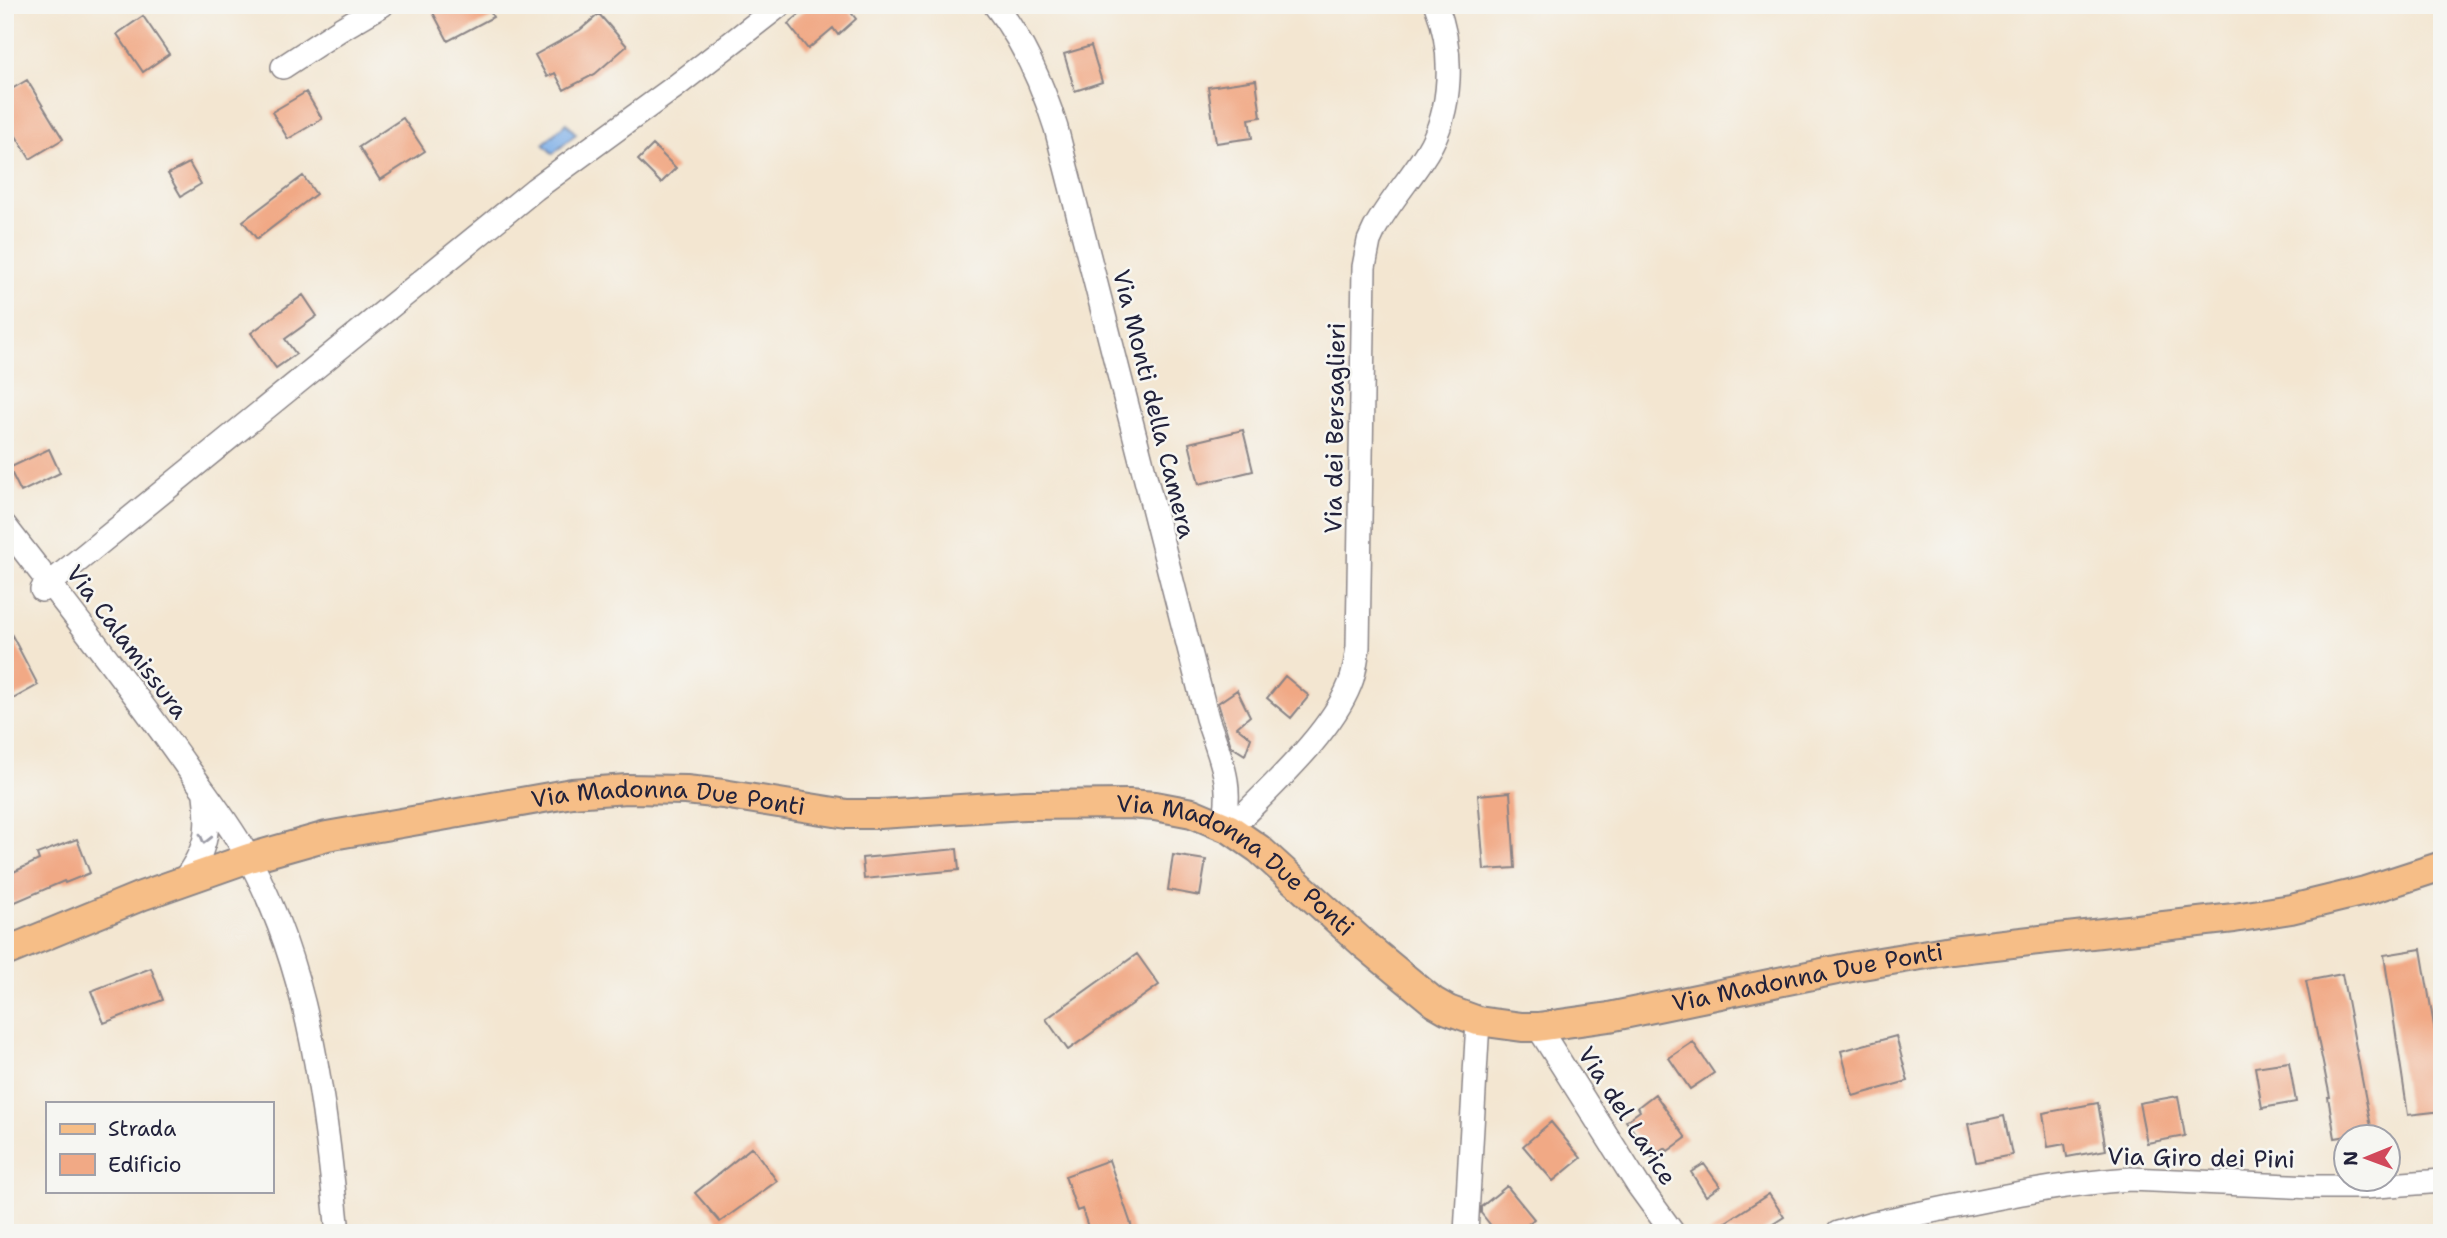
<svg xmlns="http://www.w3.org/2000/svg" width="2447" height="1238" font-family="'Shantell Sans',sans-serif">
<rect width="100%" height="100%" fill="#f6f6f2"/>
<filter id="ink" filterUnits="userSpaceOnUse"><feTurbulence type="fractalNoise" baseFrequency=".0143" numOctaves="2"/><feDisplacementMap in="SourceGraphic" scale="14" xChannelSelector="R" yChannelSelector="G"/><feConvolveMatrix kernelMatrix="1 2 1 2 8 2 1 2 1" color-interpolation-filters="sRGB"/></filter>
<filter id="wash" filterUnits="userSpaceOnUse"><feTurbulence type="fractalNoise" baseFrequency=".00686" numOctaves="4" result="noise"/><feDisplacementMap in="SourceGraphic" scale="28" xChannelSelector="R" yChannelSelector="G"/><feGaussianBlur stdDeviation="1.57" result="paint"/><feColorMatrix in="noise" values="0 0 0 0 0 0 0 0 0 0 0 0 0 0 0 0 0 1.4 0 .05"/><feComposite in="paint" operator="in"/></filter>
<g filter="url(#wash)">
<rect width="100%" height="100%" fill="#f3e6d1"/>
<path fill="#7bade7" stroke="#4e6891" stroke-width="2" d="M566,123L576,134L553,154L543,144Z"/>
<g id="blocks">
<path fill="#f1a985" d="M429,5H487L493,17L448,41Z
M811,5H845L856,19L838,35L833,28L808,49L788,24Z
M599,14L627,46L595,74L564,90L555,73L547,77L535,55L580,30Z
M143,16L169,54L143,72L117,34Z
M1091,46L1102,82L1075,91L1064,54Z
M27,80L63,139L30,159L5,118V93Z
M1256,80L1261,117L1249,119L1252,138L1216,143L1208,87Z
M306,92L322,119L288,139L272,112Z
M403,118L425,151L380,180L359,147Z
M653,145L676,168L661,183L638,160Z
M189,163L201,184L181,196L168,174Z
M303,176L316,194L257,239L243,221Z
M303,295L317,316L285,339L296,354L276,368L251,333Z
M1243,430L1253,471L1199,484L1189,443Z
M49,449L60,473L21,492L9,468Z
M5,622L38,685L11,700L5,689Z
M1285,676L1309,696L1291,718L1267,698Z
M1237,690L1250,716L1237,727L1251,738L1245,755L1231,746L1218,703Z
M1510,792L1515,868L1484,870L1478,795Z
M77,839L90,873L65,883L64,881L13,903L5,885V876L39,860L37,854Z
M957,849L959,870L864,879L862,858Z
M1173,855L1206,860L1200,896L1168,890Z
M2421,949L2441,1067L2442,1111L2408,1115L2384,955Z
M1137,954L1159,985L1068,1050L1046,1019Z
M151,968L163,1000L104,1023L91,991Z
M2342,974L2372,1132L2335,1138L2328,1097H2330L2306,981Z
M1896,1036L1908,1081L1853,1096L1841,1051Z
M1693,1042L1714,1073L1690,1089L1669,1058Z
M2289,1062L2296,1102L2262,1108L2255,1067Z
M1655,1094L1686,1138L1668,1151L1665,1148L1652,1157L1626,1121L1640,1111L1638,1107Z
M2178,1096L2185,1136L2147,1143L2139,1103Z
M2098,1103L2106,1150L2067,1157L2065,1144L2048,1147L2043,1113Z
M2004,1116L2012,1155L1976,1162L1968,1124Z
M1551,1122L1581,1158L1553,1181L1523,1146Z
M752,1147L777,1181L720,1222L695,1193Z
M1109,1160L1134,1233H1090L1082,1209L1077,1211L1065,1176Z
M1704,1164L1720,1186L1706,1196L1691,1172Z
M1507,1186L1534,1219L1518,1233H1497L1481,1213V1207Z
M1769,1194L1784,1217L1759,1233H1709Z"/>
</g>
</g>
<g filter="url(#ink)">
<use href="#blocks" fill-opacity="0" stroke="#8a8486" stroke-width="2"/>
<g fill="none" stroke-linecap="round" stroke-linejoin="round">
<defs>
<path id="minor" d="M995,5C1024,42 1042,83 1056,128L1207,718C1219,755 1236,788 1222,826
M283,67L341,29L382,5
M5,526C66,605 129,684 187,767C208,797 232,827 249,859C311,973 325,1106 338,1233
M42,590L535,189L676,86L780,5
M1230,829C1268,789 1330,735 1350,684C1355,672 1356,660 1358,647L1364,267L1369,241L1375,228C1390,201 1411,178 1427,152C1453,110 1454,50 1436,5
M183,881C206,851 210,832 205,795
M1538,1027L1638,1185L1673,1233
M1466,1233L1478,1021
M1838,1233L1869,1224C1955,1207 2042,1185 2130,1179L2314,1187H2364L2442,1181"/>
<g id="major">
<path id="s1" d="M5,952L141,896L249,858L327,836L572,793L627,789L686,790L723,794L847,814H879L1025,805L1129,804L1155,806L1192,813L1230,829L1259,849L1365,945L1434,1002L1448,1010L1478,1021L1522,1027H1538L1609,1017L1856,966L1951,950L2234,918L2291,909L2365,891L2442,866"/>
</g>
</defs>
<use href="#minor" stroke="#8a8486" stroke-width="26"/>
<use href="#major" stroke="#8a8486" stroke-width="32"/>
<use href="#minor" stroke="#fff" stroke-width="23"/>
<use href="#major" stroke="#f6be87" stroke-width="28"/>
</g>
<defs><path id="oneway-chevron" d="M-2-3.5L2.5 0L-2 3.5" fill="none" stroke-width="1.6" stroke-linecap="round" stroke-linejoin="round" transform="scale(1.75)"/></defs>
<use stroke="#9c9ca7" href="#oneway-chevron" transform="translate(205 839) rotate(104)"/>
</g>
<g text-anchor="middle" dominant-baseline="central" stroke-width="5" stroke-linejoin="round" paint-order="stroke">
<g font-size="24" fill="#22223b" stroke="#f6f6f2">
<text transform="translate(1154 404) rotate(76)">Via Monti della Camera</text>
<text transform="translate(1335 428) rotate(-89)">Via dei Bersaglieri</text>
<text transform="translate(127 642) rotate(53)">Via Calamissura</text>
<text stroke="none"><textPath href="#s1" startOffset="688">Via Madonna Due Ponti</textPath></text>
<text stroke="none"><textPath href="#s1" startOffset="1276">Via Madonna Due Ponti</textPath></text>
<text stroke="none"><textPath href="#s1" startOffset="1906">Via Madonna Due Ponti</textPath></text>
<text transform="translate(1627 1116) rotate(57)">Via del Larice</text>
<text transform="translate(2201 1158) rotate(1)">Via Giro dei Pini</text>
</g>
</g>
<rect width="2447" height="1238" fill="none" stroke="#f6f6f2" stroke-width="28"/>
<rect x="46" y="1102" width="228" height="91" fill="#f6f6f2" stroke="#a1a1a9" stroke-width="2"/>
<rect x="60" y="1124" width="35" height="10" fill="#f6be87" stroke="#a1a1a9" stroke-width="2"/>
<text x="108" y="1136" font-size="21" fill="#22223b">Strada</text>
<rect x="60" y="1154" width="35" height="21" fill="#f1a985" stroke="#a1a1a9" stroke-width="2"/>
<text x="108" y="1172" font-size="21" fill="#22223b">Edificio</text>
<g transform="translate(2367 1158) rotate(269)"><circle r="33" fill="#f6f6f2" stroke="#a1a1a9" stroke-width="2"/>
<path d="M0-5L12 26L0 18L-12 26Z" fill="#d1495b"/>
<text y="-10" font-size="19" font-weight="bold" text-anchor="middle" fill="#22223b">N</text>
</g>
</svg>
